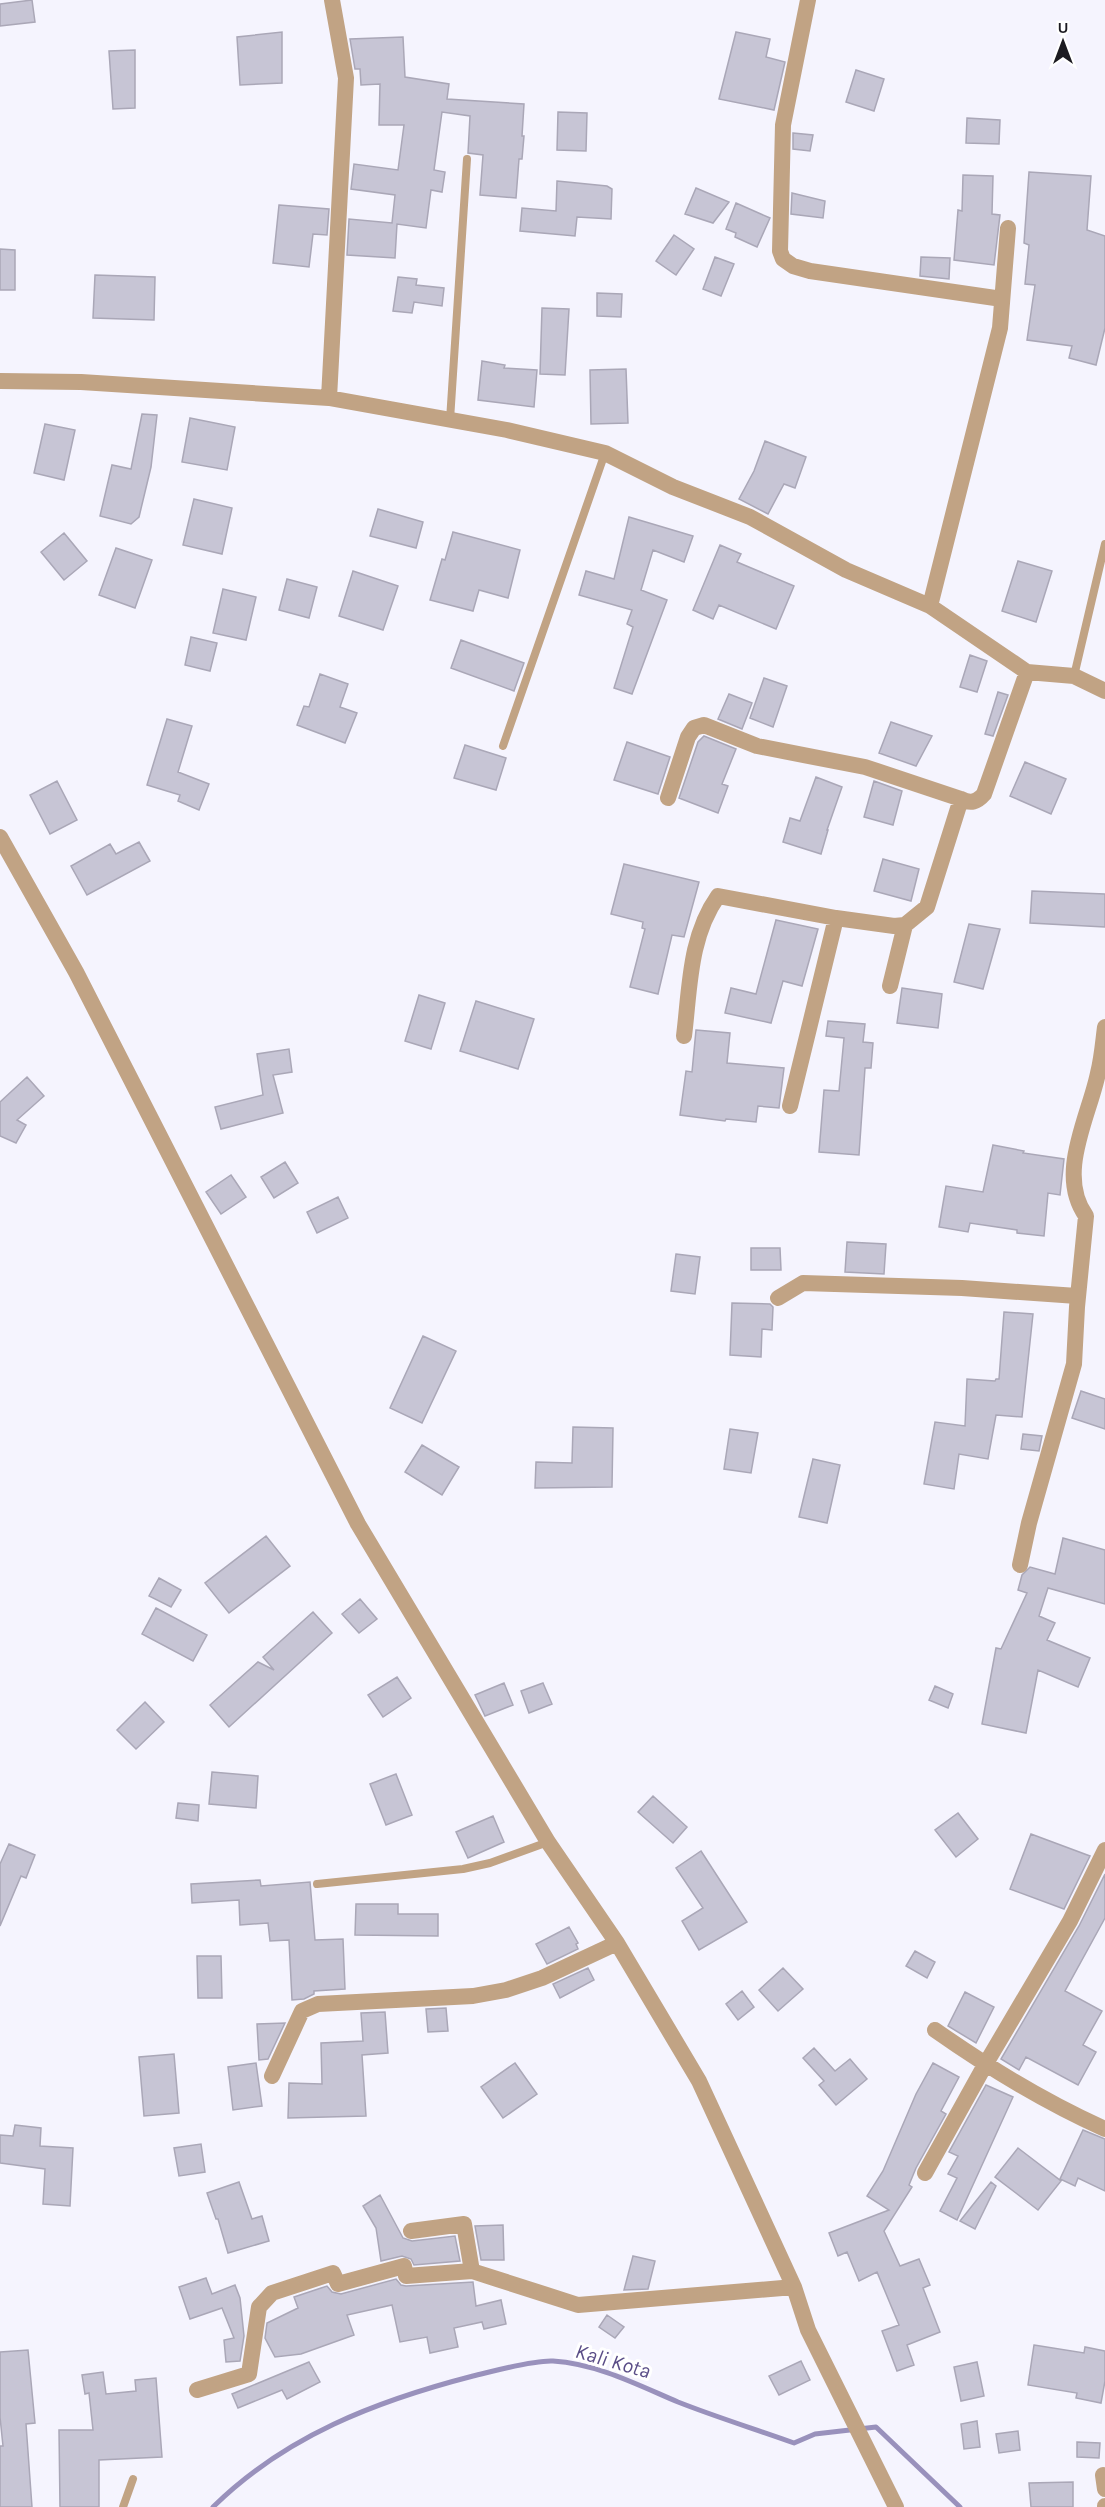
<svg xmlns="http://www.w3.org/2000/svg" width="1105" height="2507" font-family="Karla,sans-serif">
<rect width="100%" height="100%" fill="#f5f4fe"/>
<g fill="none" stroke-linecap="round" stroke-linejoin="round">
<path stroke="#9991bc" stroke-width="5" d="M213,2507C285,2436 376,2401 473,2376C494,2371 533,2360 553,2361C598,2364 638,2385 678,2402C716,2417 755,2429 794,2443L815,2434L876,2427L960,2507"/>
</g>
<path fill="#c7c5d5" stroke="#aaa7b7" stroke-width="1.5" d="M32,0L35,22L0,26V4Z
M282,32V83L240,85L237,37Z
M736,32L770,39L766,57L785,62L774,110L719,99Z
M403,37L405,77L449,84L447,99L524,104L522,136H524L522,159H519L516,198L480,195L483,155L468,153L470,116L442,112L434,170L445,172L442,192L431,190L426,228L397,224L395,258L347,255L349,219L392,223L395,195L351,189L354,164L398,170L404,125H379L380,84L361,85L360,69H355L350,39Z
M135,50V108L113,109L109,51Z
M856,70L884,79L874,111L846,102Z
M558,112L587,113L586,151L557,150Z
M967,118L1000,120L999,144L966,143Z
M793,133L813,135L810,151L793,149Z
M1029,172L1091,176L1087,230L1105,236V328L1096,365L1069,358L1072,346L1027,340L1035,285L1025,284L1029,245L1024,243Z
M963,175L993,176L992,214L1000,215L994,265L954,260L958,210L962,211Z
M557,181L607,186L612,189L611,219L577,217L575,236L520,231L522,208L556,211Z
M696,188L729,202L713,223L685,214Z
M792,193L825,201L823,218L791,214Z
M736,203L770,218L757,247L735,237L736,233L726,229Z
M279,205L329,209L327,235L313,234L309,267L273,263Z
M674,235L694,249L676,275L656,261Z
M0,249L15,250V290H0Z
M715,257L734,264L721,296L703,289Z
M921,257L950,258L949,279L920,276Z
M95,275L155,277L154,320L93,318Z
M398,277L417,279L416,285L444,288L442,306L414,302L412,313L393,311Z
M597,293L622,294L621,317L597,316Z
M542,308L569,309L565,375L540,374Z
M482,361L505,365L504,368L537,370L534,407L478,400Z
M626,369L628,423L591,424L590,370Z
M142,414L157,415L151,467L139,517L131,524L100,516L112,465L131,469Z
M190,418L235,427L227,470L182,462Z
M45,424L75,430L64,480L34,473Z
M765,441L806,457L795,488L784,484L768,514L739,499L754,471Z
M194,499L232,508L222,554L183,545Z
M378,509L423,522L416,548L370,536Z
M629,517L693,536L684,562L653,550L641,590L667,600L632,694L614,688L633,627L627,624L632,610L579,595L586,571L614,579Z
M453,532L520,550L508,598L479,590L473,611L430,600L442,559L445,560Z
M64,533L87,561L64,580L41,552Z
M720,545L741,554L737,562L794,586L776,629L719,605L713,619L693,610Z
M116,548L152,560L135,608L99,595Z
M1018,561L1052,571L1036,622L1002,611Z
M353,571L398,586L383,630L339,616Z
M287,579L317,587L309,618L279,610Z
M223,589L256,597L246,640L213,633Z
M191,637L217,643L210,671L185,665Z
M461,640L524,663L514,691L451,668Z
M970,655L987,661L977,692L960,687Z
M320,674L348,684L340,707L357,713L345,743L297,725L304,706L309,707Z
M764,678L787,686L773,727L750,718Z
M998,692L1008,695L993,736L985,734Z
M729,694L752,703L742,729L718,719Z
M167,719L192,726L178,772L209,784L199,810L178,801L180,795L147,785Z
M891,722L932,736L916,766L879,753Z
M704,736L736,749L722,784L728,786L718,813L679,798L698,742Z
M627,742L670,757L658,794L614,780Z
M465,745L506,758L496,790L454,778Z
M1025,762L1066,779L1051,814L1010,796Z
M816,777L842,787L827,830H828L821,854L783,842L790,818L800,821Z
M57,781L77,820L50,834L30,795Z
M874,781L902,791L893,825L864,817Z
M139,842L150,861L87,895L71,866L110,844L116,854Z
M883,859L919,869L911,901L874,891Z
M624,864L699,882L684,937L672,935L658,994L630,987L645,929L642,928L643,922L611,914Z
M1032,891L1105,894V927L1030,923Z
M776,920L818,929L802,986L783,981L771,1023L725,1013L731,988L756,994Z
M969,924L1000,929L983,989L954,982Z
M902,988L942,994L938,1028L897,1023Z
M419,995L445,1003L431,1049L405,1041Z
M476,1001L534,1019L518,1069L460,1051Z
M828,1021L865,1024L863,1042L873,1043L871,1068H865L859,1155L819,1152L824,1090L839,1091L844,1038L826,1036Z
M696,1030L730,1033L727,1063L784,1068L779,1108L758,1106L756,1122L726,1119L725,1121L680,1115L686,1071L692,1072Z
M289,1049L292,1072L273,1075L283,1113L221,1129L215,1107L263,1095L257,1054Z
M27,1077L44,1096L17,1120L26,1125L16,1143L0,1136V1102Z
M993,1145L1024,1151L1023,1153L1064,1159L1060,1195L1048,1193L1044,1236L1017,1233V1230L970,1223L968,1232L939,1227L946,1186L983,1192Z
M285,1162L298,1183L274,1198L261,1177Z
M231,1175L246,1197L221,1214L206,1192Z
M338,1197L348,1218L317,1233L307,1212Z
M847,1242L886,1244L884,1274L845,1272Z
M751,1248H780L781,1270H751Z
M676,1254L700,1257L695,1294L671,1291Z
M732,1303L770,1304L773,1307L772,1330L762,1329L761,1357L730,1355Z
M1004,1312L1033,1314L1022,1417L996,1415L988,1459L959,1454L954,1489L924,1484L935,1422L965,1426L967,1379L995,1381L996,1379H999Z
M423,1336L456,1351L422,1423L390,1408Z
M1081,1391L1105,1399V1429L1072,1418Z
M573,1427L613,1428L612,1487L535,1488L536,1462L572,1463Z
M730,1429L758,1433L751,1473L724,1469Z
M1023,1434L1042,1436L1039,1451L1021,1449Z
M422,1445L459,1467L442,1495L405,1472Z
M813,1459L840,1465L827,1523L799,1517Z
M266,1536L290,1566L229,1613L205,1583Z
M1063,1538L1105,1550V1604L1048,1588L1039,1616L1055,1623L1047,1640L1090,1658L1078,1687L1038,1670L1026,1733L982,1724L996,1648L1001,1649L1027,1593L1018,1590L1022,1575L1030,1567L1055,1574Z
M159,1578L181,1590L171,1607L149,1596Z
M360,1599L377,1619L359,1633L342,1614Z
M156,1608L207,1635L193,1661L142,1634Z
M313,1612L332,1633L229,1727L210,1705L258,1662L274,1670L263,1657Z
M397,1677L411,1698L383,1717L368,1695Z
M504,1683L513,1705L485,1716L475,1695Z
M543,1683L552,1704L529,1713L521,1691Z
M935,1686L953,1694L948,1708L929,1700Z
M145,1702L164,1722L136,1749L117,1730Z
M212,1772L258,1776L256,1808L209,1804Z
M396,1774L412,1815L386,1825L370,1784Z
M653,1796L687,1827L673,1843L638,1812Z
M178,1803L199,1805L198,1821L176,1818Z
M958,1813L978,1839L956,1857L935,1830Z
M493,1816L504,1842L468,1858L456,1832Z
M1031,1834L1090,1856L1064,1909L1010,1889Z
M9,1844L35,1855L26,1878L21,1876L0,1926V1864Z
M701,1851L747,1922L699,1950L682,1921L703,1908L676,1868Z
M1105,1874V1918L1065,1991L1102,2011L1083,2045L1096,2052L1078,2085L1026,2057L1019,2070L1001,2059L1079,1926Z
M260,1880L261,1886L310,1882L315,1940L343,1939L345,1989L314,1991V1994L304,1999L292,2000L289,1940L270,1941L268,1923L240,1925L239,1900L192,1903L191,1884Z
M356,1904H398V1914H438V1936L355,1935Z
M569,1927L578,1943L576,1944L578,1949L547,1964L536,1944Z
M915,1951L935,1962L927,1978L906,1966Z
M197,1956H221L222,1998H198Z
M588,1968L594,1980L560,1998L553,1984Z
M783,1968L803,1989L778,2011L759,1990Z
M742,1991L754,2007L738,2020L726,2004Z
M965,1992L994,2007L976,2043L948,2026Z
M446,2008L448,2031L428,2032L426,2009Z
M385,2012L388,2053L362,2055L366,2116L288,2118L289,2083L322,2084L321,2043L363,2041L361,2013Z
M285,2023L268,2059L259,2060L257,2024Z
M814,2048L835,2071L850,2059L867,2079L836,2105L819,2085L824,2081L803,2058Z
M174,2054L179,2113L144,2116L139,2057Z
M256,2063L262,2106L233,2110L228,2067Z
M515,2063L537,2094L503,2118L481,2087Z
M933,2063L959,2077L941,2111L946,2114L916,2168L909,2185L912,2187L884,2231L900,2266L919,2259L930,2285L923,2288L940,2332L907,2345L914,2365L897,2371L882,2331L899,2325L877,2272L859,2281L847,2252L838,2256L829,2233L889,2210L867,2196L883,2171L916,2094Z
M986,2085L1013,2097L957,2220L940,2211L957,2178L948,2174L958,2156L949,2152Z
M15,2125L41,2128L40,2146L73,2148L70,2206L43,2204L45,2169L0,2163V2135L13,2136Z
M1083,2130L1105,2139V2191L1078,2178L1075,2186L1060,2179Z
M201,2144L205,2172L179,2176L174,2148Z
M1018,2148L1061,2181L1038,2210L995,2177Z
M239,2182L252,2219L262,2216L269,2241L228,2253L218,2219H216L207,2193Z
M991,2182L996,2186L975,2229L960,2221Z
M380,2195L403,2238L412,2241L455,2236L460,2261L414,2265L411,2259L402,2256L381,2261L376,2228L363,2206Z
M503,2225L504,2260H481L475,2226Z
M633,2256L655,2261L648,2289L624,2290Z
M206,2278L212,2294L235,2285L240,2298L244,2336L240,2361L226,2362L224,2340L234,2338L222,2308L190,2319L179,2287Z
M396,2279L401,2285L406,2286L473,2282L476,2306L501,2300L506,2324L484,2329L482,2322L454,2328L458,2347L430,2353L427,2337L400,2342L392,2305L347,2315L354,2335L301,2354L275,2357L265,2338L267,2323L298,2308L294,2297L327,2286L332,2292L341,2294Z
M607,2315L624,2327L615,2338L599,2327Z
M1034,2345L1084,2353L1085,2347L1105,2351V2381L1101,2403L1076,2398L1077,2393L1028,2385Z
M28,2350L35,2423L26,2424L32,2507H0V2446H3L0,2417V2352Z
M801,2361L810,2380L779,2395L769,2376Z
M309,2362L320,2382L287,2399L282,2390L238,2408L232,2394Z
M977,2362L984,2396L961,2401L954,2367Z
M103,2372L106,2394L136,2391L135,2380L156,2378L162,2457L99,2460V2507H60L59,2430H93L89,2393L85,2394L82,2375Z
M977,2421L980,2447L964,2449L961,2424Z
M1018,2431L1020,2450L999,2453L996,2434Z
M1077,2442L1100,2443L1099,2458L1077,2457Z
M1073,2482V2507H1031L1029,2483Z"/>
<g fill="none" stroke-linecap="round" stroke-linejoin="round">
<path stroke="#c1a384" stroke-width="8" d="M450,420L467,159
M1074,676L1105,544
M503,746L605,453
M317,1884L463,1869L490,1863L548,1842
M123,2507L133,2479"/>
<path stroke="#c1a384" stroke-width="16" d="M808,0L783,125L780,251L783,259L793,266L810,271L1002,299
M0,381L81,382L329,398L507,430L605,453L673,487L750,517L846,570L930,606L1027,672L1074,676L1105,691
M329,398L346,78L332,0
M930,606L1000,328L1008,228
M668,798L688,737L694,728L704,725L757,746L865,767L961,799
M0,837L76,972L358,1524L548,1842L617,1943L699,2081L794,2287L808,2330L896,2507
M836,918L894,926L905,925L927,907L961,799C971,804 977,802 984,794L1027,672
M890,986L905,925
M684,1036C690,988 689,937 718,896L836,918L790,1106
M778,1298L803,1283L962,1288L1077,1296
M1020,1565L1029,1523L1074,1364L1077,1307L1086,1216C1056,1174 1089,1117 1098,1073C1102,1058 1103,1042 1105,1027
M935,2030C989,2068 1045,2102 1105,2129
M272,2076L302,2011L318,2004L473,1996L506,1990L542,1978L617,1943
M925,2173L985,2065L1070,1921L1105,1850
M411,2231L464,2224L472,2271L578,2305L794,2287
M197,2390L249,2374L259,2307L272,2293L333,2273L338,2284L404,2266L406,2276L472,2271
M1105,2476L1103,2475L1105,2489
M1105,2507V2506"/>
</g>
<g text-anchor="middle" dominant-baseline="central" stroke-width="6" stroke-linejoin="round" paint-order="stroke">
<g font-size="21" font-style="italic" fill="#5a4d87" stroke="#fff">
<text transform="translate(613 2361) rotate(16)">Kali Kota</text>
</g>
</g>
<g transform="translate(1063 42)" stroke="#ffffff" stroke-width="4.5" paint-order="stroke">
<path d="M0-4.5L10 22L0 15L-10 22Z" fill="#1c1b21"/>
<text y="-9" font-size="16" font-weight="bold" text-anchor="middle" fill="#1c1b21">U</text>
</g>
</svg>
